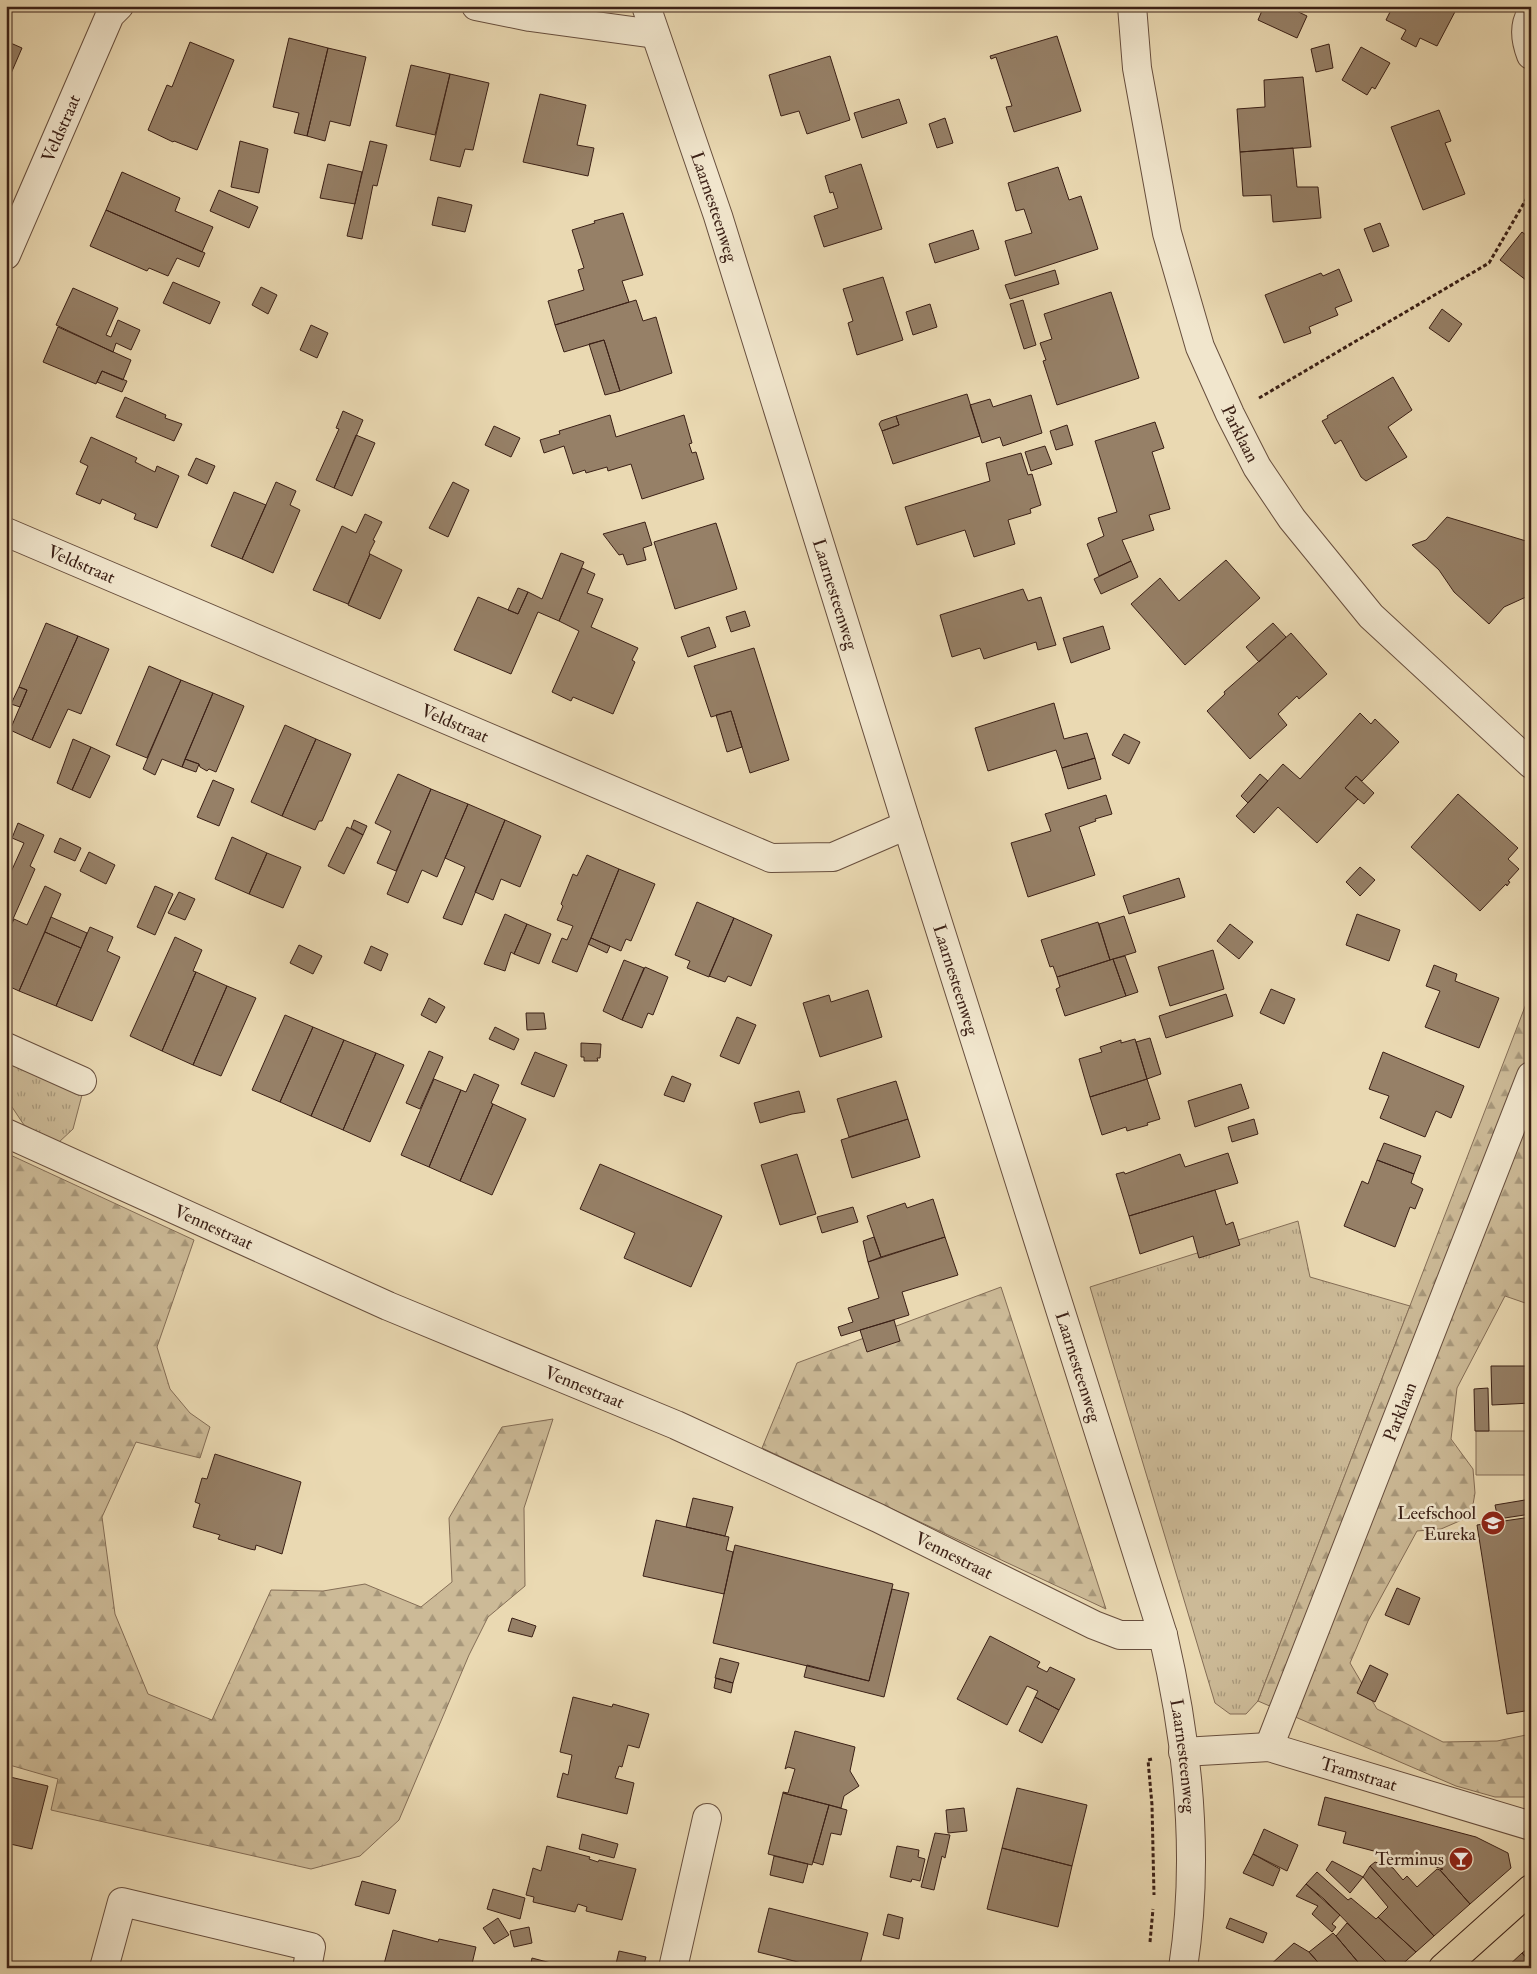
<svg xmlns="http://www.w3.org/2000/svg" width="1537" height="1974" font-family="'IM FELL Double Pica',serif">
<defs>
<pattern id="grass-tufts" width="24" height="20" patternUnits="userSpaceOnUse" patternTransform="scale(1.25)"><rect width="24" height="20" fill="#ccba97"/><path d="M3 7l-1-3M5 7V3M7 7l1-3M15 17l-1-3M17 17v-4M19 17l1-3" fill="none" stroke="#a7977a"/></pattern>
<pattern id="forest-firs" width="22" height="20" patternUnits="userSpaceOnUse" patternTransform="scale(1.25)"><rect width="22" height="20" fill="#ccba97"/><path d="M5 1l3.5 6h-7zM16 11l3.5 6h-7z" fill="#a7977a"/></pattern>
</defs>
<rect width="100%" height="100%" fill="#ead9b2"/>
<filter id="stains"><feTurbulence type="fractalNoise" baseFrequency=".004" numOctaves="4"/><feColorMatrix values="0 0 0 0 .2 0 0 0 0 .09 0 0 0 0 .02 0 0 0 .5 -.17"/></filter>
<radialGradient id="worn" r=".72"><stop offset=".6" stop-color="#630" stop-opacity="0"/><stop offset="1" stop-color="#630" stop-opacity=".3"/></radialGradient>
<path fill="url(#grass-tufts)" stroke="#846d56" d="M6,1062L82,1095L73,1129L58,1143L24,1125L6,1098Z
M1298,1221L1310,1277L1410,1306L1258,1701L1246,1714H1230L1215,1703L1090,1287Z"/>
<path fill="url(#forest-firs)" stroke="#846d56" d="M1531,991V1305L1505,1296L1457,1388L1451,1439L1473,1469L1475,1493L1471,1516L1441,1529L1417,1531L1368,1621L1350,1663L1377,1709L1443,1742L1497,1741L1531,1734V1797H1495L1456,1786L1258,1701Z
M6,1153L194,1240L157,1347L170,1389L190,1413L210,1427L200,1458L136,1442L102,1517L115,1614L148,1694L212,1720L271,1590L323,1591L365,1584L421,1607L452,1582L449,1518L502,1427L553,1419L524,1508L525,1586L488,1617L469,1655L399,1820L360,1856L311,1869L51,1810L58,1779L6,1764Z
M1001,1287L1106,1609L762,1448L797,1363Z"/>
<path fill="#ccba97" stroke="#846d56" d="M1476,1431H1531V1475H1476Z"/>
<path fill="#968067" stroke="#3b2016" d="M1264,6H1286L1307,16L1297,38L1258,20Z
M1393,6H1458L1437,46L1420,38L1416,47L1401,39L1406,30L1386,20Z
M1057,36L1081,111L1014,132L1006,107L1012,106L996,57L991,59L990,56Z
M289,38L328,48L307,136L294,133L299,113L273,107Z
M6,41L22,48L6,85Z
M190,42L234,60L197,150L174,141L173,142L148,130L167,85L172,87Z
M1329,44L1333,68L1316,72L1311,49Z
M1361,47L1390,63L1375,89L1372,87L1367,95L1342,80Z
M328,48L366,57L350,126L330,121L325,141L307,136Z
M830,56L850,120L807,134L799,111L781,116L769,75Z
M411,65L450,74L435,135L396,126Z
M450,74L489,83L473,150L465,149L460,167L430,160Z
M1303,77L1311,147L1240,152L1237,109L1265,107L1264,80Z
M540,94L586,105L577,145L594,148L588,176L523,162Z
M899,99L907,123L862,138L854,113Z
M1439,110L1451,141L1445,143L1465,194L1423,210L1391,127Z
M945,118L953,143L937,148L929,124Z
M240,141L268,149L259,193L231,187Z
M370,141L387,145L377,186L373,185L362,239L347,236Z
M1293,148L1297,187H1318L1321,218L1273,222L1271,195L1243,196L1240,152Z
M328,164L362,172L355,204L320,198Z
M861,164L882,229L824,247L814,216L838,208L833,192L830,193L825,176Z
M1058,167L1069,200L1081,196L1098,249L1015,276L1005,241L1032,233L1024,209L1016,211L1008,183Z
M122,172L180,198L175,211L213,227L202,252L106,210Z
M219,190L258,207L249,228L210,211Z
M438,197L472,205L465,232L432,225Z
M106,210L205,253L199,267L177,258L168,276L149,268L147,271L90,246Z
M623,213L643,275L622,281L629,302L555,325L548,301L584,290L578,270L584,268L572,230L595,223L594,221Z
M1380,223L1389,246L1373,252L1364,229Z
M973,230L979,249L935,263L929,244Z
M1522,232L1531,239V284L1500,260Z
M1339,269L1352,301L1335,308L1338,315L1309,327L1311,333L1284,343L1265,295L1321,273L1323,276Z
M1055,270L1059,284L1010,299L1005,285Z
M883,277L903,340L857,355L848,323L853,321L843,289Z
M173,282L220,302L210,324L163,303Z
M261,287L277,295L268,314L252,305Z
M73,288L118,308L106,335L111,337L118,320L140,330L131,350L116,343L113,352L56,325Z
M1111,292L1139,378L1057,405L1043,361L1046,360L1040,343L1052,339L1044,314Z
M636,300L643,321L656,317L672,373L620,391L604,340L564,352L555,325Z
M1023,300L1036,345L1024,349L1010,304Z
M930,304L937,327L913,335L906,312Z
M1442,309L1462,324L1449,342L1429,328Z
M311,325L328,333L317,358L300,350Z
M58,327L131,360L123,380L102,371L96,384L43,362Z
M604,340L620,391L605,395L589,344Z
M102,371L127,381L122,392L97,382Z
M1393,377L1412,410L1388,427L1407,457L1366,481L1361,477L1341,440L1335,444L1322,421L1328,418L1327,416Z
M967,394L980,436L893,464L882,431L899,425L896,416Z
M1031,395L1042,433L1003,446L1000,437L982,443L970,405L990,399L993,407Z
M125,397L166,415L165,418L182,424L174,441L116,417Z
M343,411L363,420L334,488L316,480L339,429L336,428Z
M610,415L616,437L684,415L692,443L689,444L692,453L696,452L704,479L642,499L631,464L608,471L607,467L586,473L585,470L573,474L564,446L544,453L540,440L560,434L559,431Z
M896,416L899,425L882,431L879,424L881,421Z
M1155,422L1164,448L1152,452L1170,509L1149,515L1154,530L1122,540L1131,561L1099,576L1087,544L1104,536L1098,518L1117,512L1095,441Z
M1067,425L1073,445L1056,450L1050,431Z
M494,426L520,438L511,457L485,445Z
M356,435L375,443L352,496L334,488Z
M91,437L137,458L135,462L155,472L157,466L179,476L157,528L134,519L136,514L102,499L100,504L76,494L88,466L80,462Z
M1045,446L1052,464L1031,471L1025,452Z
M1021,453L1028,475L1032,474L1041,505L1030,509L1031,513L1008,520L1015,544L974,557L965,530L917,545L905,507L990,481L986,463Z
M196,458L215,466L207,484L188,475Z
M276,482L296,491L290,505L300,510L273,573L242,559Z
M453,482L469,490L448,537L429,528Z
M234,492L266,505L242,559L211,546Z
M365,514L382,522L373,540L375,541L369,553L370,554L348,604L313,590L342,526L356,533Z
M1447,517L1526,541L1531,539V592L1526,597L1504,607L1489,624L1454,592L1439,570L1412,545L1426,540Z
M645,522L652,545L643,548L646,560L627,565L623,554L619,555L603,534Z
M716,523L737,589L675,609L654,542Z
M561,553L584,562L559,621L538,612L511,674L454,650L478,597L518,614L528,592L542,599Z
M370,554L402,570L380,619L348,605Z
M1226,560L1260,598L1185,665L1131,604L1160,578L1179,601Z
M1131,561L1138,577L1101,594L1094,579Z
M582,568L595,574L587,593L603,599L591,627L638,648L632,660L635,662L613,714L573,697L571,701L552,692L579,631L559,621Z
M518,588L528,592L518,614L508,610Z
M1023,589L1028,601L1041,597L1056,645L1038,650L1036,642L984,659L980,648L952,657L940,615Z
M745,611L750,626L731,632L726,617Z
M46,623L78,636L32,740L10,730L27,690L19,687Z
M1273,623L1286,637L1259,662L1246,647Z
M1103,626L1110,649L1071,663L1063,638Z
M709,627L716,647L688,657L681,637Z
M1291,633L1327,674L1299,699L1297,696L1278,714L1287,725L1250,759L1207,711L1225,694L1224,692Z
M78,636L109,649L81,714L68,709L50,748L32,740Z
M754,648L789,760L750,773L731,711L711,717L694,666Z
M149,666L181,680L147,758L116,745Z
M181,680L213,693L182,767L162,759L155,775L143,769Z
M19,687L27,690L20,707L11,704Z
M213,693L244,706L216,772L209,769L207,771L200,767L199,764L185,759Z
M1054,703L1064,739L1087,733L1095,758L1062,768L1056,750L988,771L975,728Z
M731,711L742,747L727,752L716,715Z
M1360,713L1371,724L1375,719L1399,742L1362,781L1356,776L1345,788L1358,799L1317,843L1278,807L1254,833L1236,816L1283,764L1300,779Z
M285,725L316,739L282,816L251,802Z
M1124,734L1140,742L1129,764L1112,755Z
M73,739L91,747L72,790L57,783Z
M316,739L351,754L322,821H319L315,830L282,816Z
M91,747L110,756L90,798L72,790Z
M1095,758L1101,779L1068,789L1062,768Z
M185,759L199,764L196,772L182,767Z
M398,774L431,789L396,871L377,863L391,831L375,823Z
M1260,774L1268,781L1248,803L1241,796Z
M1356,776L1374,793L1364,804L1345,788Z
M213,780L234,789L219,826L197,817Z
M431,789L468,804L437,877L422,870L408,903L387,894Z
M1458,794L1518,848L1508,859L1519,869L1508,881L1510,882L1507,886L1506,884L1480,911L1411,847Z
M1106,795L1112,814L1095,819L1096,821L1079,827L1095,875L1028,897L1011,843L1051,831L1045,814Z
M468,804L505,820L462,925L443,918L465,867L445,858Z
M354,820L367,826L363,835L351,828Z
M505,820L541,836L520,887L501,879L493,900L475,892Z
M18,823L44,835L30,866L35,869L6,935V883L24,843L12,838Z
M347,827L363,835L344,874L328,866Z
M232,837L267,853L249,894L215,879Z
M60,838L81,848L75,861L54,852Z
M89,852L115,865L106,884L80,871Z
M267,853L301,867L283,908L249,894Z
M587,855L619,869L577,972L552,962L562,938L567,940L573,926L557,920L563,906L561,904L573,874L577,876Z
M1360,867L1375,880L1360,896L1346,882Z
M619,869L655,884L631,941L626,939L621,951L591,938Z
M1179,878L1185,897L1129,914L1123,896Z
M45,886L61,894L19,991L6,985V936L14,919L27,925Z
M155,886L173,894L155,935L137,927Z
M179,892L195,899L185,920L168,913Z
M697,902L734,918L709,977L687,968L690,961L675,955Z
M505,914L527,924L514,954L511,952L505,971L484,964Z
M1357,914L1400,930L1389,961L1346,945Z
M1124,916L1136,952L1110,960L1099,924Z
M51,917L87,933L81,948L45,932Z
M734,918L772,935L751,986L728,976L725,982L709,976Z
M1098,922L1110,960L1057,977L1053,966L1050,967L1041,940Z
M527,924L551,934L539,964L514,954Z
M1230,924L1253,942L1239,959L1217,941Z
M90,927L113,937L107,951L120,957L92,1021L56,1006Z
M45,932L81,948L56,1006L19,991Z
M175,937L202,950L193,971L196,972L162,1051L130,1036Z
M591,938L610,946L607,953L588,944Z
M299,945L322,956L313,974L290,963Z
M371,946L388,954L381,971L364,963Z
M1213,950L1224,989L1170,1006L1158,967Z
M1125,956L1138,992L1126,996L1113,959Z
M1113,959L1126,996L1065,1016L1056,989L1060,987L1057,977Z
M624,960L644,968L622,1020L603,1011Z
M1434,965L1457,974L1455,981L1499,998L1479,1048L1425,1027L1440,991L1426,986Z
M645,967L668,977L653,1015L648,1013L642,1028L622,1020Z
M196,972L227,986L193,1065L162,1051Z
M227,986L256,998L221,1076L193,1065Z
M1271,989L1295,999L1284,1024L1260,1013Z
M868,990L882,1037L820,1057L803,1003L829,995L831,1002Z
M1226,994L1233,1016L1166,1038L1159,1016Z
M429,998L445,1007L436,1023L421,1015Z
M526,1013H544L546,1029L527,1030Z
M285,1015L313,1027L280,1102L252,1090Z
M737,1017L756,1025L739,1064L720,1056Z
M313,1027L344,1040L311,1116L280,1102Z
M495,1027L519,1039L514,1050L489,1039Z
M1150,1038L1161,1074L1147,1079L1136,1042Z
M1135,1039L1147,1079L1090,1097L1079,1059L1102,1052L1100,1047L1121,1040V1043Z
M344,1040L376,1053L343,1130L311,1116Z
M581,1043L601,1044L600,1058H597L598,1061H584V1057H581Z
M429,1051L443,1057L420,1109L406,1103Z
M535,1052L567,1065L554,1097L521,1084Z
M1383,1052L1464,1086L1451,1118L1436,1111L1425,1137L1380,1118L1389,1096L1369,1089Z
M376,1053L404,1065L370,1142L343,1130Z
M474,1074L499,1085L491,1103L493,1104L460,1181L429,1167L461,1090L466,1092Z
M672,1076L691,1084L684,1102L664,1095Z
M434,1079L461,1090L429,1167L401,1155Z
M1147,1079L1160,1119L1147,1123L1148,1125L1127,1131L1126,1127L1102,1135L1090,1097Z
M896,1081L908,1119L849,1137L837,1099Z
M1241,1084L1249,1108L1195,1127L1188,1101Z
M799,1091L805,1112L792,1114L760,1123L754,1103Z
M493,1104L526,1119L492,1195L460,1181Z
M908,1119L920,1157L852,1178L841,1140Z
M1254,1119L1258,1134L1232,1142L1228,1127Z
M1384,1143L1421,1156L1414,1174L1377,1160Z
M1228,1153L1238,1183L1129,1216L1116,1174L1124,1172L1125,1174L1180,1154L1185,1167Z
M797,1154L816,1214L780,1225L761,1165Z
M1377,1160L1414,1174L1411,1183L1423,1189L1415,1209L1410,1207L1395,1247L1344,1226L1362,1181L1368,1184Z
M600,1164L722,1216L691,1287L624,1258L635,1233L580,1209Z
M1215,1190L1226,1225L1233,1222L1240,1245L1199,1258L1193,1236L1140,1254L1129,1216Z
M933,1199L945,1237L881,1257L867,1216L905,1203L907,1208Z
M853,1207L858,1222L822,1233L817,1217Z
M874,1237L881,1257L868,1262L863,1241Z
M945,1237L958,1275L902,1292L909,1315L841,1336L838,1327L853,1322L848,1308L879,1298L868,1262Z
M894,1320L900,1341L867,1352L860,1330Z
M1491,1366H1531V1403L1492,1405Z
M1488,1388L1489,1431H1475L1474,1389Z
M215,1454L301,1482L282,1554L256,1545L255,1550L250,1549L218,1539L220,1535L193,1527L200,1504L195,1502L202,1478L207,1479Z
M693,1498L733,1507L725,1536L686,1527Z
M1531,1499V1514L1498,1519L1495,1505Z
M1531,1517V1710L1507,1714L1477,1525Z
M656,1520L729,1537L726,1550L733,1552L724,1594L643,1576Z
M735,1545L893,1584L869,1681L713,1643Z
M1397,1588L1420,1598L1409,1625L1385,1615Z
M892,1589L909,1593L884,1697L804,1677L807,1665L869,1681Z
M512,1618L536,1626L532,1637L508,1631Z
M990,1636L1040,1662L1037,1667L1047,1672L1050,1667L1075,1679L1059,1710L1035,1697L1038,1691L1027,1686L1007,1725L957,1699Z
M720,1658L739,1663L733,1683L715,1678Z
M1370,1665L1388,1674L1375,1702L1357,1693Z
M716,1678L733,1683L731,1693L714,1688Z
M573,1697L612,1707L613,1704L649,1714L639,1748L628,1745L622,1767L619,1766L615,1778L634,1783L627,1814L557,1797L563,1773L568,1775L572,1755L560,1752Z
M1035,1697L1059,1710L1042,1743L1019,1731Z
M795,1731L855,1747L850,1771L859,1786L844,1796L841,1808L783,1793V1792L788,1793L795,1769L788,1767L785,1769Z
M6,1776L48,1786L32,1849L6,1843Z
M1017,1788L1087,1805L1072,1866L1002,1848Z
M783,1793L829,1805L812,1865L768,1854Z
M1325,1797L1476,1837L1508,1853L1511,1868L1470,1904L1440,1870L1443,1869L1343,1843L1346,1832L1318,1825Z
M829,1805L847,1810L841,1835L831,1833L823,1865L813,1862Z
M964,1808L967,1831L948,1833L946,1810Z
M1264,1829L1298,1845L1287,1871L1253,1854Z
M935,1833L950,1835L945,1858L942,1856L934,1890L921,1887Z
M582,1834L618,1844L614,1858L579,1849Z
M547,1846L590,1857L589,1859L598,1862L599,1860L636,1869L622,1920L586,1911L587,1907L578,1904L575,1912L533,1902L534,1897L526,1895L533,1868L541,1871Z
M897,1846L919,1850L918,1857L925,1859L920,1881L912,1879L911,1882L890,1877Z
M1002,1848L1072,1866L1058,1927L987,1909Z
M1253,1854L1280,1869L1273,1886L1243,1873Z
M774,1856L808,1864L803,1883L770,1875Z
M1332,1861L1363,1877L1350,1893L1326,1870Z
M1375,1862L1393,1868L1403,1880L1407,1876L1417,1887L1437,1869L1440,1870L1470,1904L1434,1936L1370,1866Z
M1370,1866L1434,1936L1416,1952L1378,1917L1388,1907L1363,1877Z
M1317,1872L1348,1900L1351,1898L1376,1919L1378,1917L1416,1952L1398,1968H1392L1324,1899L1306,1884Z
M362,1881L396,1890L389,1914L355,1905Z
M1306,1884L1340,1915L1332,1924L1336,1927L1332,1932L1312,1914L1318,1906L1296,1896Z
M493,1889L525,1898L520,1919L487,1909Z
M769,1908L868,1933L859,1968H822L758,1952Z
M888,1914L903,1918L899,1939L883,1935Z
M498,1918L509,1935L494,1944L483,1928Z
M1230,1918L1267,1933L1263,1943L1226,1928Z
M1347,1923L1392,1968H1363L1336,1936Z
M529,1927L532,1943L514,1947L510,1931Z
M393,1930L438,1942L439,1939L476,1947L471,1968H383Z
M1333,1933L1336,1936L1363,1968H1323L1309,1952Z
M1294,1943L1309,1952L1323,1968H1267Z
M1531,1946V1963L1522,1953Z
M619,1951L646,1957L643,1968H615Z
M1522,1953L1531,1963V1968H1506Z
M532,1958L570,1968H530Z"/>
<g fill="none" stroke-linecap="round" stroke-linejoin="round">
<defs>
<g id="minor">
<path d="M476,6L530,17L655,34"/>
<path id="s1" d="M646,6L718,216L907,825L1163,1635C1188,1742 1200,1858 1183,1968"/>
<path id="s2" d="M1132,6L1137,68L1167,233L1200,347L1230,414L1257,467L1292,519L1371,616L1531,764"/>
<path d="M1531,14C1523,27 1526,42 1531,55"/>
<path id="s3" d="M6,255L110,15L119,6"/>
<path id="s4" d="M6,532L771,858L833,857L907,825"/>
<path d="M6,1047L82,1081"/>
<path id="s5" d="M6,1133L388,1306L676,1425L878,1518L1094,1625L1120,1635H1163"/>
<path id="s6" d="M1269,1747L1531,1076"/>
<path id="s7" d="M1183,1752L1269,1747L1531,1826"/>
<path d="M104,1968L122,1902L311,1947L307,1968"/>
<path d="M673,1968L707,1818"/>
</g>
<path id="major" d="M1443,1968L1531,1889"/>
</defs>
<use href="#minor" stroke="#674e3d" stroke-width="30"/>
<use href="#major" stroke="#3b2016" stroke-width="30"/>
<path stroke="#3b2016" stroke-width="3" stroke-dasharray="4 2.5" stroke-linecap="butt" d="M1259,398L1489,263L1531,191
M1152,1759L1148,1760L1152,1805L1154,1895
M1150,1942L1153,1909"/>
<use href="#minor" stroke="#f1e6cd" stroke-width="28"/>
<use href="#major" stroke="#ead9b2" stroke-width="28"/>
</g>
<defs>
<symbol id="school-disc" viewBox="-11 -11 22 22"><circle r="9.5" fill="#8f2418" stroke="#f1e6cd"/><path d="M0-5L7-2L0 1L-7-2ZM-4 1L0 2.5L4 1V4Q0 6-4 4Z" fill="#fff"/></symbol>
<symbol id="bar-disc" viewBox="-11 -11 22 22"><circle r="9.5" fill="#8f2418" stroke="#f1e6cd"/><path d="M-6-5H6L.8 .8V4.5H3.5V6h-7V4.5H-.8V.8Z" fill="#fff"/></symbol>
</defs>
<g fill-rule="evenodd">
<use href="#school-disc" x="1479" y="1509" width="28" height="28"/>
<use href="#bar-disc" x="1447" y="1845" width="28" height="28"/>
</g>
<g text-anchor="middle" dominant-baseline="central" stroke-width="5" stroke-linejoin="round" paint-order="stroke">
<g font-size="18" fill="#3b2016" stroke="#f1e6cd">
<text stroke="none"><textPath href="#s3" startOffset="138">Veldstraat</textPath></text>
<text stroke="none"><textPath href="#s1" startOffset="212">Laarnesteenweg</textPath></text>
<text stroke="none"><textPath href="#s2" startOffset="444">Parklaan</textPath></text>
<text stroke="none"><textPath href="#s4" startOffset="82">Veldstraat</textPath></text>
<text stroke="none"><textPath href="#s1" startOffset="618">Laarnesteenweg</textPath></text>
<text stroke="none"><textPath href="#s4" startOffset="488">Veldstraat</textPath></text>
<text stroke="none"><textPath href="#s1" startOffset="1022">Laarnesteenweg</textPath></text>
<text stroke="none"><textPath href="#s5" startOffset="228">Vennestraat</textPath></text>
<text stroke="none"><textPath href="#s1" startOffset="1428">Laarnesteenweg</textPath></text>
<text stroke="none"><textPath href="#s5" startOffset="632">Vennestraat</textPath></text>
<text stroke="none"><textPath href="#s6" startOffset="360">Parklaan</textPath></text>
<text stroke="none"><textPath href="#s5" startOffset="1038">Vennestraat</textPath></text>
<text stroke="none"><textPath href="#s1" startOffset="1832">Laarnesteenweg</textPath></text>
<text stroke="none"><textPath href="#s7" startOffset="180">Tramstraat</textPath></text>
</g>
<g font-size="18" fill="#3b2016" stroke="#f1e6cd" text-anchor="end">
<text x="1476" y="1513">Leefschool<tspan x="1476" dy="21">Eureka</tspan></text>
<text x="1444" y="1859">Terminus</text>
</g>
</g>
<rect width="1537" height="1974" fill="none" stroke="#ead9b2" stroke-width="25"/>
<rect x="8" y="8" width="1522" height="1959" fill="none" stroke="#3b2016" stroke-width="2.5"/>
<rect x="12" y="12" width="1512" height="1949" fill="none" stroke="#3b2016"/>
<rect width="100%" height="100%" filter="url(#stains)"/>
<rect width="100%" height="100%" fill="url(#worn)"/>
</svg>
